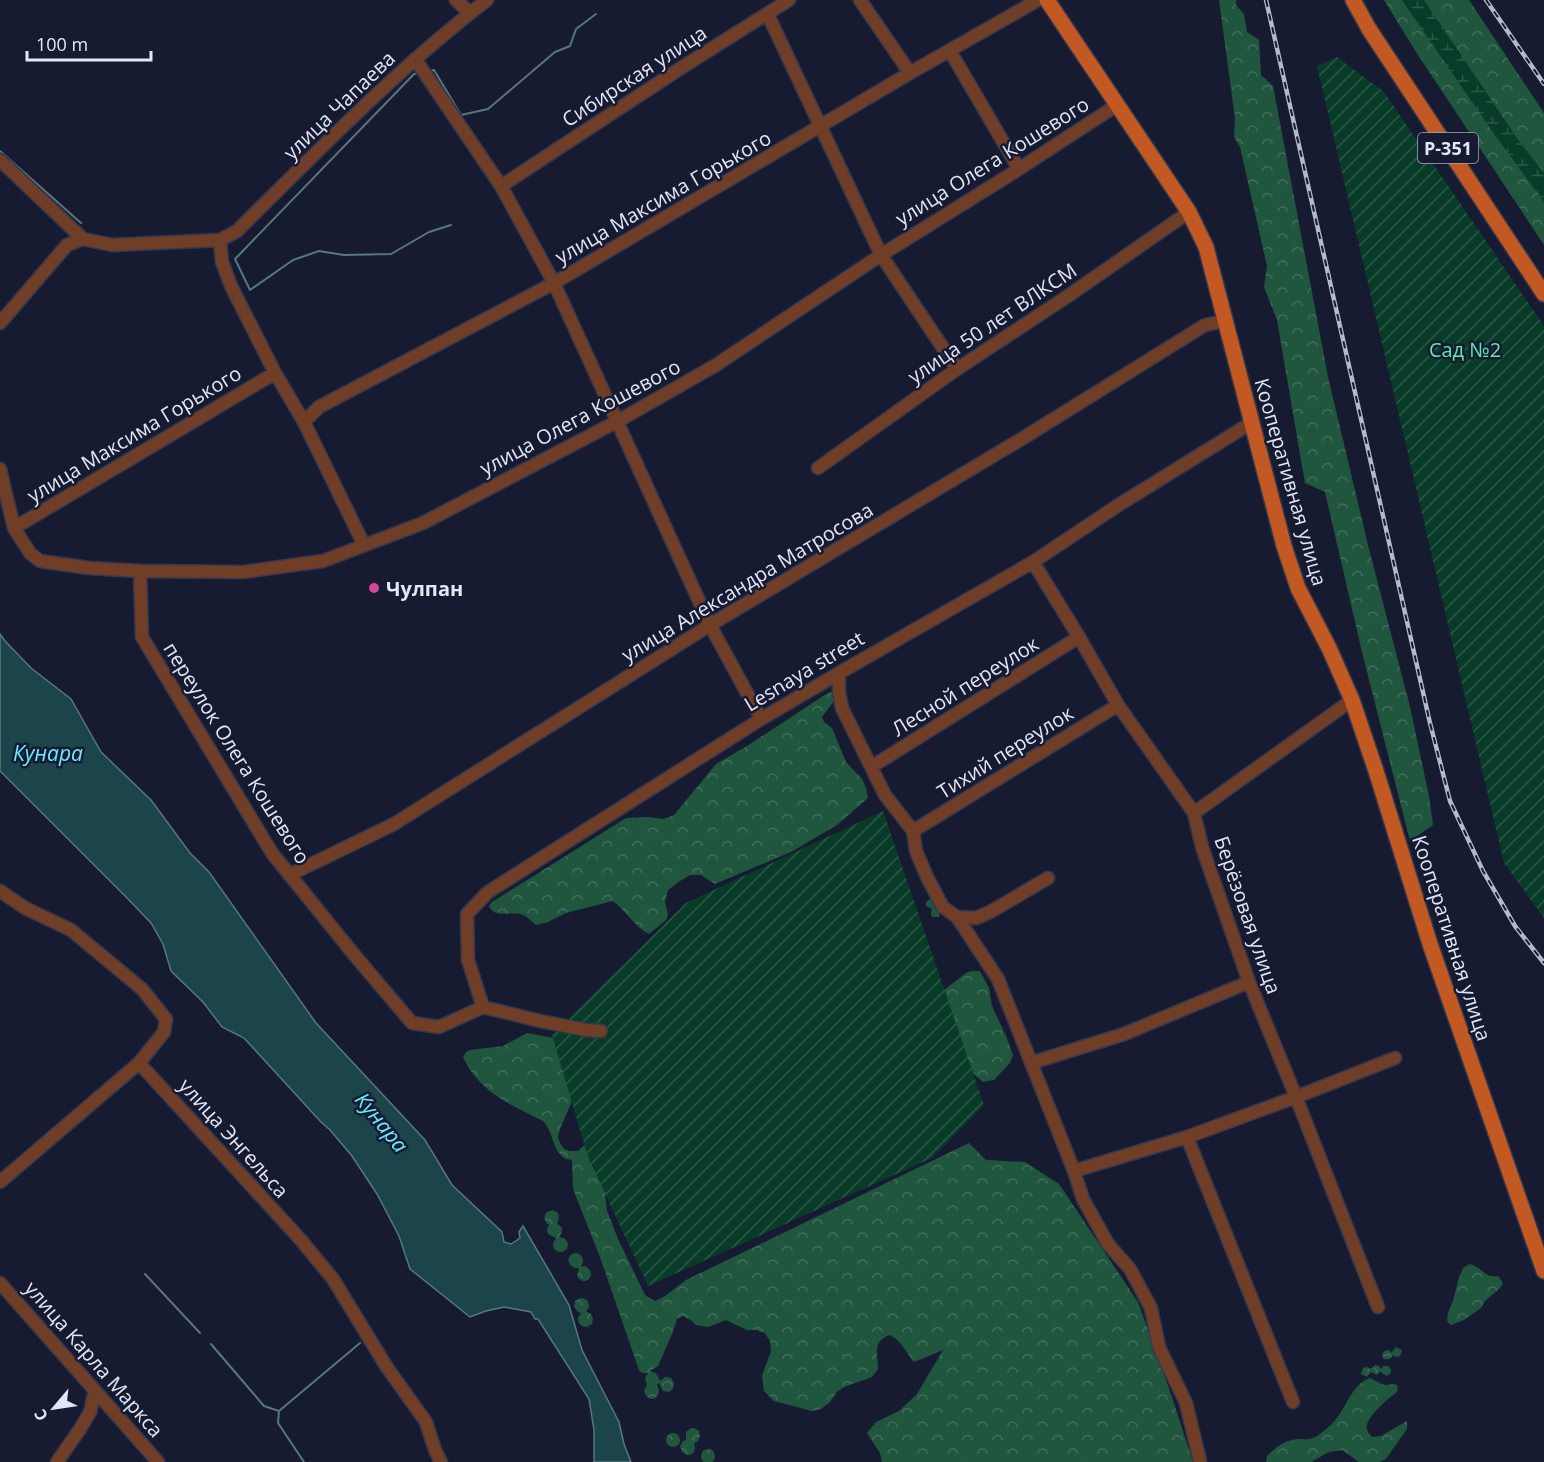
<svg xmlns="http://www.w3.org/2000/svg" width="1544" height="1462" font-family="'Open Sans',sans-serif">
<defs>
<pattern id="forest-crowns" width="20" height="18" patternUnits="userSpaceOnUse" patternTransform="scale(1.5)"><rect width="20" height="18" fill="#21563e"/><path d="M2 6a3 3 0 1 1 6 0M12 15a3 3 0 1 1 6 0" fill="none" stroke="#416e5b"/></pattern>
<pattern id="wetland-marsh" width="20" height="14" patternUnits="userSpaceOnUse" patternTransform="scale(1.5)"><rect width="20" height="14" fill="#093c28"/><path d="M1 5h8M5 5V1M11 12h8M15 12V8" fill="none" stroke="#2d5848"/></pattern>
<pattern id="garden-furrows" width="10" height="10" patternUnits="userSpaceOnUse" patternTransform="scale(1.5)"><rect width="10" height="10" fill="#093c28"/><path d="M-1 1l2-2M0 10L10 0M9 11l2-2" fill="none" stroke="#2d5848"/></pattern>
</defs>
<rect width="100%" height="100%" fill="#161b32"/>
<path fill="url(#forest-crowns)" d="M1219,0H1236V5L1244,14L1247,32L1259,40L1261,75L1273,86L1328,377L1368,545L1410,707L1429,796L1433,825L1410,841L1362,652L1325,492L1305,483L1277,320L1264,287L1267,266L1240,147L1234,137L1235,118Z
M1384,0H1469L1544,113V245L1416,52Z
M833,692L836,695L834,701L822,717L824,722L832,728L846,762L862,779L866,788L868,798L837,825L791,852L715,884L701,875H690L680,881L668,890L665,902L668,915L666,920L649,934C636,928 626,911 613,901L566,913L548,922L536,925C531,921 526,915 520,914C509,912 494,918 489,906L492,902L626,818L648,817L663,819L674,815L716,764L747,746L820,698L828,693Z
M930,899L934,900L936,904L934,908L940,911L939,917H932L931,913L932,909L926,906V902Z
M972,971H980L989,988L992,1006L1006,1036L1013,1055L1010,1063L994,1080L983,1082L963,1065L939,994L966,973Z
M527,1033L564,1040L578,1087L560,1129L558,1137L560,1143L564,1149L570,1151H578L589,1141L601,1158L607,1211L618,1239L645,1295L655,1301L665,1296L686,1280L969,1143L986,1160L1025,1162L1059,1184L1138,1302L1172,1397L1193,1462H882L880,1453L867,1433L876,1422L899,1411L917,1394L943,1350L914,1362C906,1353 902,1341 890,1335C871,1342 878,1353 878,1369L872,1377L844,1387L837,1392L830,1402L821,1409L812,1411L774,1401L764,1391L762,1376L771,1351L770,1341L765,1333L756,1330H747L726,1320L708,1327L696,1325L692,1321L683,1316L677,1319L672,1334L658,1366L650,1371L656,1373L660,1381L665,1377L671,1378L674,1383L673,1389L669,1392L663,1391L659,1383L657,1385L659,1390L658,1395L654,1399C648,1399 645,1396 644,1390L647,1385L645,1378L648,1373H642L639,1370L600,1257L573,1189L572,1160C569,1159 565,1159 563,1157C552,1148 553,1131 543,1121C510,1104 480,1093 463,1057L466,1052L470,1050L503,1046Z
M553,1210L558,1213L559,1219L557,1223L562,1228L561,1234L559,1237L564,1238L568,1243L567,1249C563,1253 558,1253 554,1249L553,1243L556,1238L548,1234L547,1229L549,1225C544,1222 543,1216 547,1212Z
M574,1253C580,1253 583,1256 583,1262L581,1267L585,1266L590,1270L591,1275C589,1281 585,1282 580,1280L577,1276L579,1268H575L570,1265L568,1259L571,1255Z
M1470,1264C1483,1268 1484,1278 1498,1276L1503,1283L1500,1288L1485,1301L1481,1308L1464,1320L1451,1325L1447,1321L1448,1313L1453,1301L1459,1277L1463,1268Z
M580,1298C586,1298 589,1301 589,1307L586,1312L590,1313L593,1318L592,1324L587,1327C581,1327 578,1324 578,1318L581,1313L578,1312L574,1307L575,1301Z
M1396,1347L1402,1350L1400,1356L1396,1357L1393,1355L1390,1359H1384L1382,1355L1384,1351L1389,1350L1392,1353L1393,1350Z
M1375,1365L1379,1366L1381,1369L1383,1366H1388L1391,1369V1373L1387,1376L1383,1374L1381,1371L1377,1375L1371,1372L1367,1377L1361,1374L1363,1368L1367,1367L1371,1369Z
M1370,1378L1384,1385L1394,1384L1398,1386L1397,1392C1389,1398 1364,1418 1367,1429C1367,1431 1371,1436 1372,1437L1381,1436L1407,1421V1429L1386,1459L1379,1462H1359L1342,1450L1329,1452L1311,1462H1266L1267,1456C1277,1446 1285,1440 1299,1439C1302,1439 1306,1440 1309,1439C1317,1438 1326,1429 1332,1424C1346,1410 1351,1384 1370,1378Z
M691,1428H694L699,1431L700,1437L697,1442L694,1443C696,1450 694,1455 687,1455L682,1452L680,1446L683,1441L686,1440V1432Z
M666 1440a7 7 0 1 1 14 0a7 7 0 1 1-14 0Z
M701 1456a7 7 0 1 1 14 0a7 7 0 1 1-14 0Z"/>
<path fill="url(#wetland-marsh)" d="M1402,0H1424L1517,138L1544,173V202L1494,134Z"/>
<path fill="url(#garden-furrows)" d="M1337,57L1384,92L1544,326V918L1504,863L1317,66Z
M883,811L984,1105L932,1158L648,1286L588,1157L552,1035L686,903Z"/>
<path fill="#1c454b" stroke="#57767f" stroke-width="1.5" d="M0,634L5,641L31,668L71,699L101,752L151,800L190,853L209,872L316,1023L425,1140L452,1185L502,1232L504,1242L511,1244L520,1238L519,1232L523,1226L569,1305L582,1350L619,1422L624,1444L631,1462H594V1430L589,1399L538,1319H535L531,1312L504,1307L486,1311L470,1317L410,1269L399,1236L377,1194L352,1156L330,1130L320,1121L244,1038L222,1027L203,1002L171,971L163,944L151,923L130,901L0,771Z"/>
<g fill="none" stroke-linecap="round" stroke-linejoin="round">
<path stroke="#57767f" stroke-width="2" d="M430,71L434,70L461,115L488,109L555,52L570,46L576,29L596,14
M418,73L414,74L235,259L250,290L293,260L319,251L344,255L391,254L429,232L451,225
M0,151L81,223
M145,1274L200,1333
M211,1344L264,1406L279,1411
M304,1462L278,1423L279,1411L360,1343"/>
<defs>
<path id="minor" d="M456,0L470,13
M860,0L910,73
M768,15L881,255L957,369
M950,51L1019,169
M415,59L501,186L554,283L710,625L761,719
M0,160L83,239
M501,186L684,66L789,0
M83,239L112,245L220,240L237,231C318,151 397,69 487,0
M220,240L222,262L231,286L275,373L304,422L364,545
M0,323L67,245L83,239
M304,422L319,407L554,283L910,73L1038,0
M818,468L957,369L1068,296L1189,212
M0,469L14,528L30,553L40,561L89,568L140,571L243,572L323,561L423,523L618,421L716,365L881,255L1019,169L1117,105
M14,528L275,373
M1033,562L1079,637L1118,705L1194,813L1202,847L1249,982L1296,1097L1378,1307
M140,571L142,637L272,853L356,957L412,1023L439,1027L483,1007L540,1021L586,1030L601,1031
M839,673V692L842,708L885,795L913,831L916,851L927,877L943,907L957,917L998,979L1074,1171L1083,1199L1108,1244L1130,1269L1151,1308L1159,1347L1186,1403L1200,1461
M871,767L1079,637
M1194,813L1352,700
M913,831L1118,705
M289,875L394,824L710,625L1028,435L1205,325L1224,321
M0,891L25,908L71,930L142,989L166,1019L164,1032L139,1063L300,1239L333,1279L386,1366L426,1422L435,1450L441,1462
M957,917L976,918L990,912L1048,878
M483,1007L468,960L467,914L488,892L761,719L839,673L1033,562L1117,506L1251,423
M1031,1063L1124,1034L1249,982
M1187,1137L1293,1402
M1074,1171L1187,1137L1296,1097L1395,1058
M0,1182L139,1063
M0,1283L158,1462
M57,1462L80,1429L90,1412L95,1390"/>
<path id="major" d="M1047,0L1189,212L1206,247L1284,546L1298,588L1329,648L1352,700L1376,771L1430,944L1544,1271
M1353,0L1369,29L1544,294"/>
</defs>
<use href="#minor" stroke="#33384e" stroke-width="15"/>
<use href="#major" stroke="#33384e" stroke-width="18"/>
<use href="#minor" stroke="#703e26" stroke-width="12"/>
<use href="#major" stroke="#c35922" stroke-width="15"/>
<defs>
<path id="rail" d="M1266,0L1430,723L1450,801L1483,871L1515,926L1544,963
M1486,0L1544,84"/>
</defs>
<use href="#rail" stroke="#b5bacb" stroke-width="4.5"/>
<use href="#rail" stroke="#161b32" stroke-width="2" stroke-dasharray="7" stroke-linecap="butt"/>
</g>
<circle fill="#d1479c" stroke="#161b32" stroke-width="2" cx="374" cy="588" r="6"/>
<g text-anchor="middle" dominant-baseline="central" stroke-width="5" stroke-linejoin="round" paint-order="stroke">
<rect fill="#161b32" stroke="#a5aabc" stroke-width="1.5" x="1418" y="133" width="60" height="30" rx="4.5"/>
<g font-size="18" font-weight="bold" fill="#e2e7f7">
<text x="1448" y="148">Р-351</text>
</g>
<g font-size="20" fill="#e2e7f7" stroke="#161b32">
<text transform="translate(634 76) rotate(-33)">Сибирская улица</text>
<text transform="translate(339 105) rotate(-44)">улица Чапаева</text>
<text transform="translate(992 161) rotate(-32)">улица Олега Кошевого</text>
<text transform="translate(663 197) rotate(-30)">улица Максима Горького</text>
<text transform="translate(992 323) rotate(-34)">улица 50 лет ВЛКСМ</text>
<text transform="translate(580 417) rotate(-28)">улица Олега Кошевого</text>
<text transform="translate(134 434) rotate(-31)">улица Максима Горького</text>
<text transform="translate(1291 482) rotate(74)">Кооперативная улица</text>
<text transform="translate(747 582) rotate(-31)">улица Александра Матросова</text>
<text transform="translate(804 671) rotate(-31)">Lesnaya street</text>
<text transform="translate(965 686) rotate(-32)">Лесной переулок</text>
<text transform="translate(1005 752) rotate(-32)">Тихий переулок</text>
<text transform="translate(237 753) rotate(58)">переулок Олега Кошевого</text>
<text transform="translate(1248 915) rotate(71)">Берёзовая улица</text>
<text transform="translate(1452 938) rotate(72)">Кооперативная улица</text>
<text transform="translate(234 1138) rotate(48)">улица Энгельса</text>
<text transform="translate(94 1359) rotate(49)">улица Карла Маркса</text>
</g>
<g font-size="20" fill="#61e8ac" stroke="#161b32">
<text x="1465" y="349">Сад №2</text>
</g>
<g font-size="20" font-weight="bold" fill="#e2e7f7" stroke="#161b32" text-anchor="start">
<text x="386" y="588">Чулпан</text>
</g>
<g font-size="21" font-style="italic" fill="#69ecff" stroke="#161b32">
<text x="48" y="753">Кунара</text>
<text transform="translate(382 1122) rotate(51)">Кунара</text>
</g>
</g>
<g transform="translate(54 1408) rotate(241)" stroke="#161b32" stroke-width="4.5" paint-order="stroke">
<path d="M0-4.5L10 22L0 15L-10 22Z" fill="#e2e7f7"/>
<text y="-9" font-size="16" font-weight="bold" text-anchor="middle" fill="#e2e7f7">С</text>
</g>
<path d="M27 51v9h124v-9" fill="none" stroke="#e2e7f7" stroke-width="3"/>
<text x="36" y="51" font-size="18" fill="#e2e7f7" stroke="#161b32" stroke-width="4.5" paint-order="stroke">100 m</text>
</svg>
